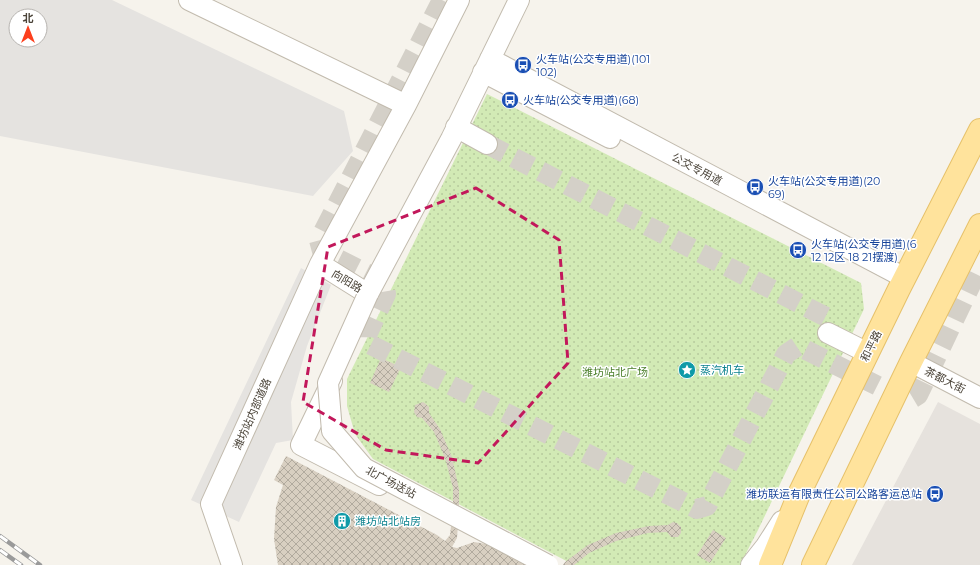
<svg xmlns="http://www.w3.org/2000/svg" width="980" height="565" font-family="Montserrat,'Noto Sans SC',sans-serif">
<defs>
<pattern id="park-dots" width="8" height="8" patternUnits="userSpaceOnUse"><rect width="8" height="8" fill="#d2eab5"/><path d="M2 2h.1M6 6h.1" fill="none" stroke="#b6ca9c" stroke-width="1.8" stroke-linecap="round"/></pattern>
<pattern id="building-cross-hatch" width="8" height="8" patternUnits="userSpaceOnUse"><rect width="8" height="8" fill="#d8cfc1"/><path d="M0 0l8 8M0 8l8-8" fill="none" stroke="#b1aa9e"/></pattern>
</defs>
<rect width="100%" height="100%" fill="#f6f3ec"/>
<path fill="#e6e2dd" d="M938,402L980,424V565H852Z"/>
<path fill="url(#park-dots)" d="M487,94L861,283L864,309L758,530L740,565H574L373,459L355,434L347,406V379Z"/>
<path fill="#e5e3e0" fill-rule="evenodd" d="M0,0H112L344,111L353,151L313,196L0,136ZM16,16H40V40H16Z
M301,268L331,285L307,346L291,402L293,440L276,443L239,522L191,500Z"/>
<path fill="url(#building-cross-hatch)" d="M381,358L401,367L389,392L370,383Z
M423,402L426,404L429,407V413L440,429L452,457L459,489V511L457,538L452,547L457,548L474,542L497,546L529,565H278L274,539L276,507L283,485L274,480L286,456L437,535L445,541L450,535L453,509V488L445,458L434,432L422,418L417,417L414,412L415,405Z
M673,522L677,523L681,527V533L678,537H671L667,532L648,533L616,541L589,553L574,565H563L565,562L588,545L616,533L649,526L668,525Z
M713,530L726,538L710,563L697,555Z"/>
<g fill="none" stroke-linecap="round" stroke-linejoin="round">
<path stroke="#d4d0c8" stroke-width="20" stroke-dasharray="20 10" stroke-linecap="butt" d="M442,0L319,240L322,251L384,282L386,294L367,335V343L697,509L707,506L786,354L798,346L908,401L918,395L980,266
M487,144L834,321"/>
<defs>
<path id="minor" d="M189,0L406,105
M459,0L406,105L320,264L368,294L451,139L519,0
M490,59L905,278
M483,72L610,138
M456,127L487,144
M828,333L868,353
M911,362L980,398
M332,381L301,445L379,485
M232,565L211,504L320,264
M751,565L766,546L782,521"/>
<path id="major" d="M770,565L799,494L899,289L980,130
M813,565L911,362L980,225"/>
</defs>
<use href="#minor" stroke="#c2bbae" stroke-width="22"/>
<use href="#major" stroke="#e6c16a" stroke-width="24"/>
<use href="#minor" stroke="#fff" stroke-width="20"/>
<use href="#major" stroke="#ffe39c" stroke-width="22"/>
<defs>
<path id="rail" d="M0,536L40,565
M0,550L21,565"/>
</defs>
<use href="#rail" stroke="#9a9a9a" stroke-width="4.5"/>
<use href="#rail" stroke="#fff" stroke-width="3" stroke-dasharray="9" stroke-linecap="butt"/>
<defs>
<path id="minor-bridge" d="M368,294L328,383L332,431L364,468L548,565"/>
</defs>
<use href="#minor-bridge" stroke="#c2bbae" stroke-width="22" stroke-linecap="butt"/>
<use href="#minor-bridge" stroke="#fff" stroke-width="20"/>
</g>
<path fill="none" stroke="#c2185b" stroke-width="3" stroke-dasharray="8 5" stroke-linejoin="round" d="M476,188L559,240L568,363L478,463L386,450L303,402L328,247Z"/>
<defs>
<symbol id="bus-disc" viewBox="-11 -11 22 22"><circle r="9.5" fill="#1a4fb4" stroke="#fff"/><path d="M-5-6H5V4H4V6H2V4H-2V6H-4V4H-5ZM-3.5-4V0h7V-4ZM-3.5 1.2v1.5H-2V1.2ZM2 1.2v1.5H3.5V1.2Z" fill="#fff"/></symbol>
<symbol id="sight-disc" viewBox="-11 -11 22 22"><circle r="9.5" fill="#0f9aa8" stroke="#fff"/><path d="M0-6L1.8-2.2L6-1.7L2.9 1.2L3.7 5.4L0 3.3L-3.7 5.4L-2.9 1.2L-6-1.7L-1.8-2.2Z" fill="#fff"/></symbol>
<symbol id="building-disc" viewBox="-11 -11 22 22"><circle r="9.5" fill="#0f9aa8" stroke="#fff"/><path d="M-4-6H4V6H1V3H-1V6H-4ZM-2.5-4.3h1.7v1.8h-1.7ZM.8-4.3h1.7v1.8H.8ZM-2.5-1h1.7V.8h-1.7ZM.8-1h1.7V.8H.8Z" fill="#fff"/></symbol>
</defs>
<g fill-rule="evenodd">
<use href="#bus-disc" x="513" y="55" width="20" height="20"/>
<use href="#bus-disc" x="500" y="90" width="20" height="20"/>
<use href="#bus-disc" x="745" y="177" width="20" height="20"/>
<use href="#bus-disc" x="788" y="240" width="20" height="20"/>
<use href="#sight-disc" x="677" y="360" width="20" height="20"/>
<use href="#bus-disc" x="925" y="484" width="20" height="20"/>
<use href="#building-disc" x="332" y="511" width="20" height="20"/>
</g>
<g text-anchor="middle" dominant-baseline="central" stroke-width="3" stroke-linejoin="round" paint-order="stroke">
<g font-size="11" fill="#164399" stroke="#fff" text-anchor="start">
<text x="536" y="59">火车站(公交专用道)(101<tspan x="536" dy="13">102)</tspan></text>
<text x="523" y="100">火车站(公交专用道)(68)</text>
<text x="768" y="181">火车站(公交专用道)(20<tspan x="768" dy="13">69)</tspan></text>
<text x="811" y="244">火车站(公交专用道)(6<tspan x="811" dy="13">12 12区 18 21摆渡)</tspan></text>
<text x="922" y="494" text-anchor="end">潍坊联运有限责任公司公路客运总站</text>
</g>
<g font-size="11" fill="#4b4439" stroke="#fff">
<text transform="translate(697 169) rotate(28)">公交专用道</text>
<text transform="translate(347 281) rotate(31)">向阳路</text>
<text transform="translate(871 346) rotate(-64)">和平路</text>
<text transform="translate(945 380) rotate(27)">茶都大街</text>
<text transform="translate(252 414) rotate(-66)">潍坊站内部道路</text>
<text transform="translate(391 482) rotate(28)">北广场送站</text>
</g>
<g font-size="11" fill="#0d838f" stroke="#fff" text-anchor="start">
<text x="700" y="370">蒸汽机车</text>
<text x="355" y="521">潍坊站北站房</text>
</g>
<g font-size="11" fill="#4a7f2a" stroke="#fff">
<text x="615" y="372">潍坊站北广场</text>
</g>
</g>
<g transform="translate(28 28)"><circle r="19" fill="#ffffff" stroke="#b7b4b0"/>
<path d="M0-3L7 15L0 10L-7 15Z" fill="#fc3f1d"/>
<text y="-6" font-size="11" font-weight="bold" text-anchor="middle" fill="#4b4439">北</text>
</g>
</svg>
